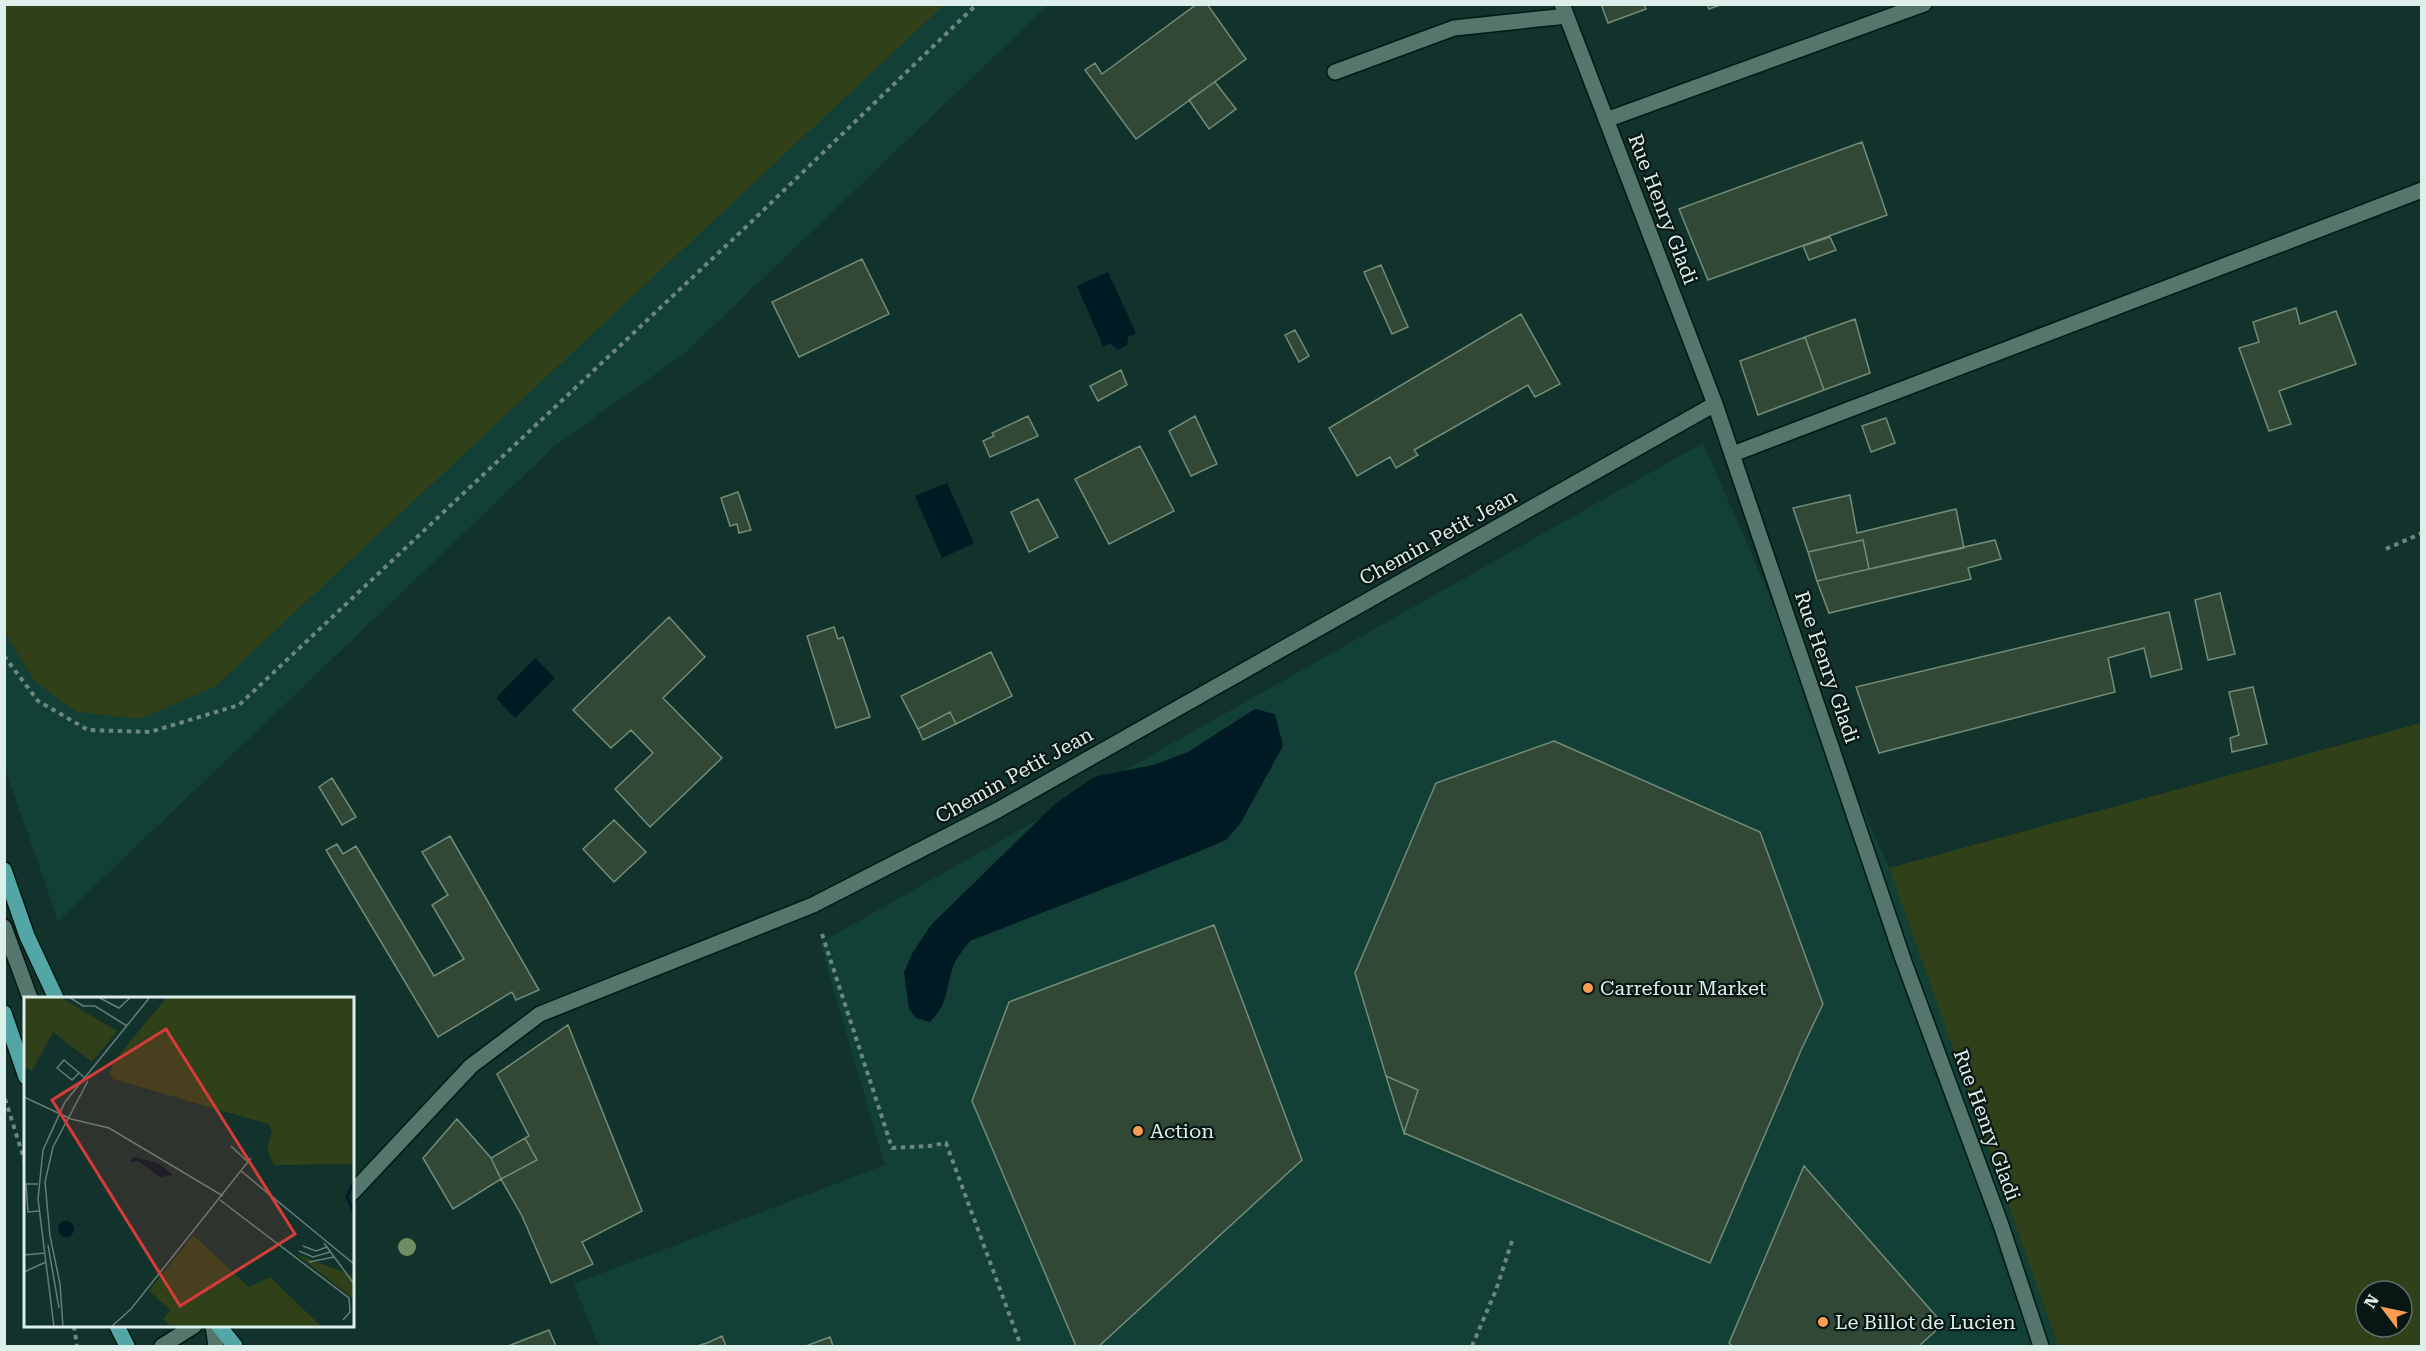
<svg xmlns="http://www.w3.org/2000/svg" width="2426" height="1351" font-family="'Roboto Serif',serif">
<rect width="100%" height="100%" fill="#11332b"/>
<path fill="#134036" d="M4,5H1048L685,353L557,444L58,921L5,768Z
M1703,443L1889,868L2058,1346H599L574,1284L885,1165L820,943Z"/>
<path fill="#304019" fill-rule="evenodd" d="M5,4H944V5L216,686L140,719L77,712L34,681L5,633Z
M2421,723V1346H2058L1889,868ZM2366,1291H2402V1327H2366Z"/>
<path fill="#001a24" d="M1108,272L1136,333L1128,337L1127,345L1118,350L1110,343L1103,346L1077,286Z
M947,483L974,543L942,558L915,496Z
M535,658L555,678L515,718L496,698Z
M1255,709L1275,714L1283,746L1240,824L1226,840L1193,854L970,941C963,950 955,959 952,970C945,992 948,1004 930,1022L916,1018L909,1009L904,972L913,952L931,925L1054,805L1094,777L1153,765L1188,752Z"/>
<path fill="#314837" stroke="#738c78" stroke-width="1.5" d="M1197,4H1207L1246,59L1136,139L1085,70L1095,63L1102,74Z
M1601,4H1644L1646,9L1608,23Z
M1707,4H1723L1709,9Z
M1215,82L1236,109L1209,129L1189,100Z
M1862,142L1887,215L1708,280L1679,209Z
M1830,237L1836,250L1809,260L1803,246Z
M862,259L889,314L799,357L772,302Z
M1381,265L1408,327L1392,334L1364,272Z
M2296,308L2300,324L2336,311L2356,364L2279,391L2291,424L2269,431L2239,348L2259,342L2253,322Z
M1521,314L1560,384L1535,397L1528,385L1414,450L1418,455L1396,468L1390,457L1357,476L1329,428Z
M1855,319L1870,373L1824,390L1805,337Z
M1295,330L1309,356L1299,362L1285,335Z
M1805,337L1824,390L1758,415L1740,361Z
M1121,370L1127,385L1098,401L1090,386Z
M1028,416L1038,436L990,457L983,441L994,436L992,433Z
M1195,416L1217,464L1191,476L1169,431Z
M1886,418L1895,443L1871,452L1862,426Z
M1140,446L1174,511L1109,544L1075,479Z
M738,492L751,530L739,533L737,524L730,526L721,498Z
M1850,495L1857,533L1956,509L1964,548L1869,569L1863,540L1808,552L1793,508Z
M1038,499L1058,537L1029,552L1011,512Z
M1863,540L1869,569L1817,581L1808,552Z
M1995,540L2001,559L1968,568L1971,579L1829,613L1817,581Z
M2220,593L2235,654L2208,660L2195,600Z
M2169,612L2182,669L2151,677L2144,648L2108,658L2115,692L1879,753L1856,687Z
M669,617L705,657L663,698L722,758L650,827L615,789L653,753L631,730L611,748L573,710Z
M834,627L838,639L843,637L870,717L836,728L807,636Z
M991,652L1012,696L956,724L950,712L918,729L901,696Z
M2253,687L2267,744L2232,752L2230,738L2239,735L2229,692Z
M950,712L956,724L923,740L918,729Z
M1554,741L1760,832L1823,1004L1802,1048L1710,1263L1404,1133L1418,1090L1386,1076L1355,973L1436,783Z
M332,778L356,817L342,825L319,787Z
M614,820L646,852L614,882L583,849Z
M450,836L539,990L516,1000L512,992L438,1037L326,850L337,844L343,854L356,846L434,976L464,959L432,905L448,895L422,852Z
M1214,925L1302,1160L1099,1346H1076L972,1101L1009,1002Z
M568,1025L642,1211L582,1242L593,1264L551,1283L522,1216L501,1179L537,1160L525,1138L529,1136L497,1074Z
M1386,1076L1418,1090L1404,1133Z
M457,1119L491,1158L501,1179L453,1209L423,1158Z
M525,1138L537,1160L501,1179L491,1158Z
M1804,1166L1943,1324L1919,1346H1732L1729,1343Z
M549,1330L556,1346H508Z
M722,1336L726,1346H697L707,1343Z
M830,1337L833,1346H806Z"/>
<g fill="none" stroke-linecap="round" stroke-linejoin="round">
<defs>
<path id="minor" d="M1562,4L1715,404L1904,962L2001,1225L2041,1346
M1335,72L1454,28L1567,16
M1606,120L1924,4
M1733,454L2422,190
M4,927L30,998
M352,1193L471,1066L540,1014L813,905L998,810L1715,404
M213,1326L216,1346
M162,1346L194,1326"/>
<path id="major" d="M4,870L27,936L56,998
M4,1013L26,1077
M117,1326L127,1346
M219,1326L235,1346"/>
</defs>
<use href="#minor" stroke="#021913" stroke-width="18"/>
<use href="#major" stroke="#021913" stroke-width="18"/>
<path stroke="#6c8780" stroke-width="4" stroke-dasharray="4.5 4.5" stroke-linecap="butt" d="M2386,549L2422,533
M4,656L38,701L88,730L150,732L239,705L747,226L977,4
M822,934L892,1148L929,1146L946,1143L1021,1346
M5,1099L26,1165
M74,1326L77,1346
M1472,1346L1496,1290L1512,1241"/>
<use href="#minor" stroke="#54766c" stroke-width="15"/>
<use href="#major" stroke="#52a7a6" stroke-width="15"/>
</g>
<circle fill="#6d8e63" cx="407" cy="1247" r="9"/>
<g fill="#fc9d54" stroke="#091714" stroke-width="2">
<circle cx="1588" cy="988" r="6"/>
<circle cx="1138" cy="1131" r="6"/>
<circle cx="1823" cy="1322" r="6"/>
</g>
<g text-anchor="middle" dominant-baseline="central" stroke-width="4.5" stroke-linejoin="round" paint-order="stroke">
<g font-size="20" fill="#ddefea" stroke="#091714">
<text transform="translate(1663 209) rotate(69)">Rue Henry Gladi</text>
<text transform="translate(1438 537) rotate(-29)">Chemin Petit Jean</text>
<text transform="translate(1827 667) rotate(71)">Rue Henry Gladi</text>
<text transform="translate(1014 775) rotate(-29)">Chemin Petit Jean</text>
<text transform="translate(1987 1125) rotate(70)">Rue Henry Gladi</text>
</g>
<g font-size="20" fill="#ddefea" stroke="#091714" text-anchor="start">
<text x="1600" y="988">Carrefour Market</text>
<text x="1150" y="1131">Action</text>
<text x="1835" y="1322">Le Billot de Lucien</text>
</g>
</g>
<g transform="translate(24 997)">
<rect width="330" height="330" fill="#11332b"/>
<path d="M36,0L93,34L68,65L29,35L8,74L0,70V1ZM143,0H330V167L250,168L243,152L248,134L244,127L89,82L86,76L90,64ZM169,238L225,290L246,280L298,330H147L139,322L146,313L125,294ZM272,257L330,279V302Z" fill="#304019"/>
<path d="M110,160L134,166L149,178L136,180L114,164L105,165ZM34 232a8 8 0 1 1 16 0a8 8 0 1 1-16 0Z" fill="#001a24"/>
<path fill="none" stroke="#001a24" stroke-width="3" d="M330,184L323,200L330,216"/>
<path fill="none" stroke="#637e77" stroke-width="1.5" d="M45,0L59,9H71L103,29M74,0L95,11L107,0M55,76L48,83L33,71L40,63L61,81M0,100L47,122L85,131L199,199M207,149L224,165M217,174L330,267M14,187H2L4,215L15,214M196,203L325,301L326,315L319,323M300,246L330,287M24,248L35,311M279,249L292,254L303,250M275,254L289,260L306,255M0,258L21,256M285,265L310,260M0,275L22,265M30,330L14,202L19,153L41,105L126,0M39,330L36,287L26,239L21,185L29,150L64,84M87,330L107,312L227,161"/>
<path fill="#d73c3b" fill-opacity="0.15" stroke="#d73c3b" stroke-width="3" d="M142,32L271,237L156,309L28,103Z"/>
<rect width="330" height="330" fill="none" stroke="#ddefea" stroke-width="3"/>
</g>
<rect width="2426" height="1351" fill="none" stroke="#ddefea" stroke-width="12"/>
<g transform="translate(2384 1309) rotate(302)"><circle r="28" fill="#091714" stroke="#5e6d6a" stroke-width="1.5"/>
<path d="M0-4.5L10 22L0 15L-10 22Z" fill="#fc9d54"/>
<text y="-9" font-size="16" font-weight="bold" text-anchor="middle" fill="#ddefea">N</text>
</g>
</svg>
